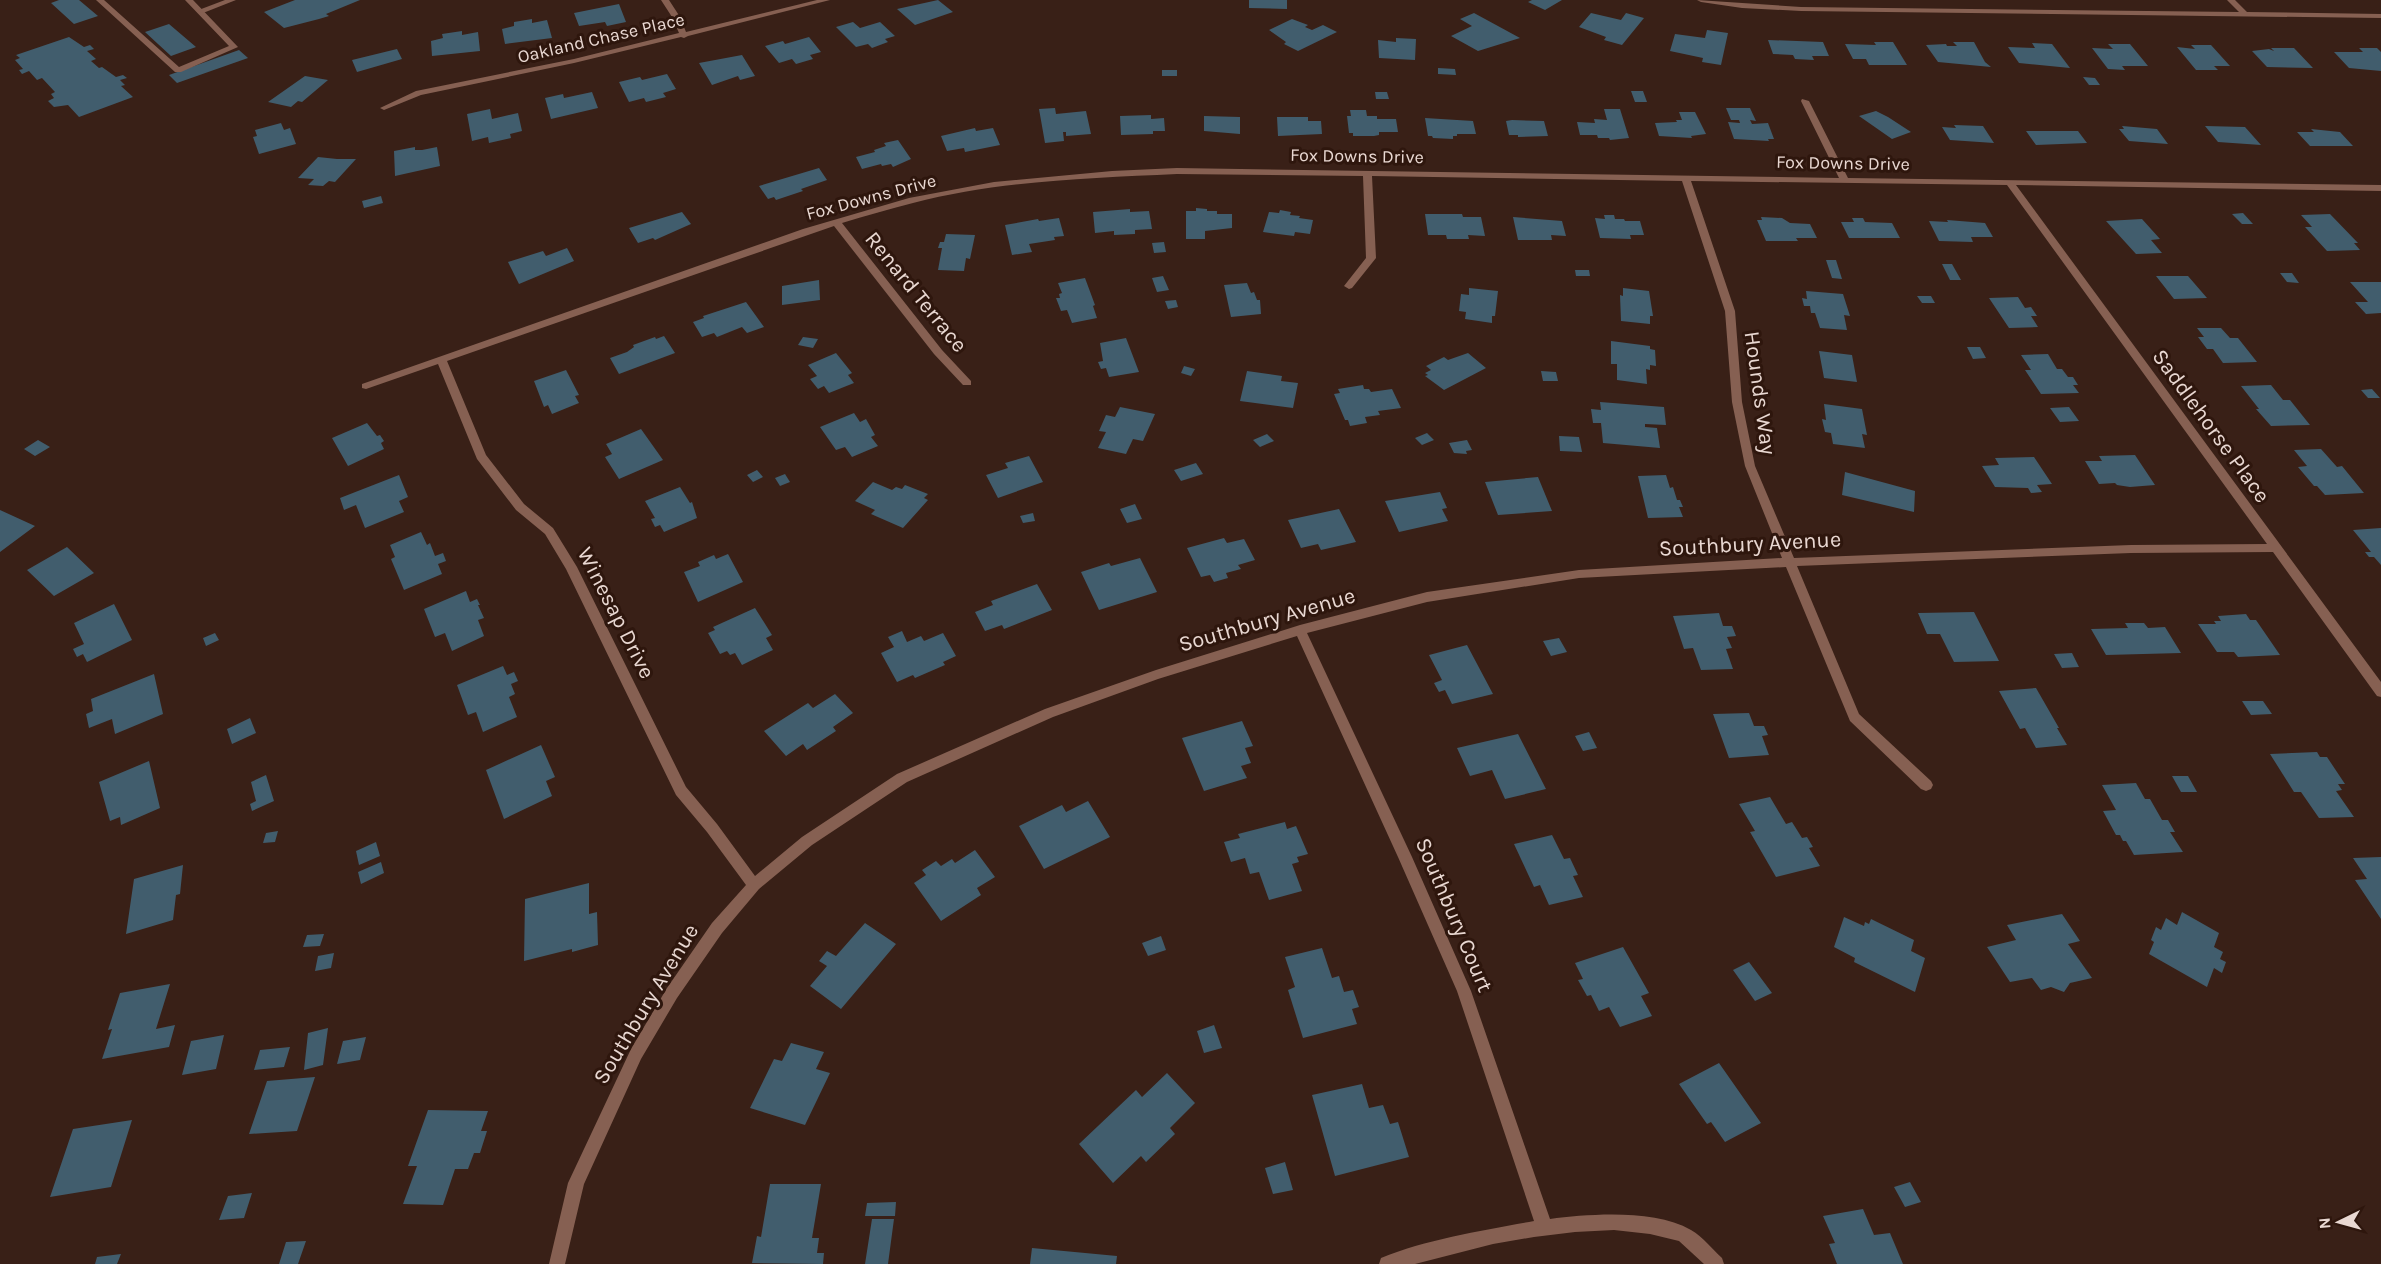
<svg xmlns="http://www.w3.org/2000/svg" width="2381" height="1264" font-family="Karla,sans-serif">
<rect width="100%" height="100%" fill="#392017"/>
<path fill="#415d6d" d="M59,0H79L98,16L74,24L51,3Z
M295,0H360L326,14L329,16L319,19L284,28L264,12Z
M938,0L953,12L915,25L897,9Z
M1249,0H1287V9L1249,8Z
M1532,0H1562L1545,10L1528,2Z
M619,4L626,22L607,26L605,22L579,26L574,13Z
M1474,13L1520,38L1478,51L1451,36L1472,26L1460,19Z
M1591,13L1621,20L1626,13L1644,18L1622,45L1604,40L1606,37L1579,27Z
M532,19V23L547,20L552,38L505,44L502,29L514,26V22Z
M1292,19L1308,25L1305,27L1312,30L1323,25L1337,32L1298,51L1284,44L1286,42L1269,30Z
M853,22L860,28L880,22L895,36L885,39L888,42L872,48L868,44L856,47L836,27Z
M169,24L196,47L171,56L145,32Z
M1707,30L1728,33L1721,65L1702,62L1703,58L1670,51L1675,34L1705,38Z
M462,31V35L478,32L480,51L432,56L431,41L443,38L442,34Z
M69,37L84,47L90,45L94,49L87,51L96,59L91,61L99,68L102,67L116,77L123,75L127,78L120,80L125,85L121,86L133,97L79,117L68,105L54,107L48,101L54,98L51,94L55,92L42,78L37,80L29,71L22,74L19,70L23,69L15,60L20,58L16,55Z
M809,37L821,52L810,55L813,59L796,64L792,59L779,63L765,46L783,41L785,44Z
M1396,38L1416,39L1415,60L1379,58L1378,40L1396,42Z
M1768,40L1823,42L1829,56H1812L1814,60L1795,59L1793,55L1773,54Z
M1874,42H1893L1907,65H1869L1866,59H1853L1845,44L1876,45Z
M1953,42H1974L1985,62L1991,67L1938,62L1926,45L1946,44L1947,46H1957Z
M2032,43L2052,44L2070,68L2019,63L2008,47L2035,48Z
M2108,44H2130L2148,66H2122L2125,70L2108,69L2092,48L2113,49Z
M2191,45H2211L2230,66H2214L2218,70H2196L2177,47L2195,49Z
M2271,48H2294L2313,68L2267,67L2252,51L2269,49L2274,51Z
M2359,48H2377L2381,52V71L2349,68L2334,52H2363Z
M397,49L402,59L357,72L352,60Z
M239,50L248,58L177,83L169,75Z
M742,55L755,76L740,80L738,76L712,85L699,63Z
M1438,68L1455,69L1456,75L1438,74Z
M1162,70H1177V76H1162Z
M667,74L676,89L663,93L666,97L646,102L644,98L629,102L619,82L640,77L642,80Z
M305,76L328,80L302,102L298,101L291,107L268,102Z
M2083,77L2095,78L2100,85H2089Z
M1631,91H1643L1647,102H1635Z
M592,92L598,108L551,119L545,98L563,94L564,98Z
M1375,92H1387L1389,99H1376Z
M1055,108L1056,114L1086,111L1091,134L1066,136V132H1063L1064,141L1045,143L1039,109Z
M1726,108H1750L1756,121L1750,120L1752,124L1768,123L1774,139H1768L1769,141L1734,139L1728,122L1740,123L1739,120H1731Z
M490,109L492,119L518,113L522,131L510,134L511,138L489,143L488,137L472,141L467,114Z
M1604,109H1620L1629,138L1610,140L1609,138H1598L1597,135H1580L1577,122L1595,123L1594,119L1607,120Z
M1350,110H1366L1367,116H1377V119H1396L1398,132H1379V135L1374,136H1353V133H1349L1347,116H1351Z
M1876,111L1888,117L1911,132L1892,139L1859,116Z
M1679,112H1695L1706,134L1691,136L1692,138L1659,136L1655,123L1677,122L1676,120H1682Z
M1151,115V119L1164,118L1165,131H1153V134L1121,135L1120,116Z
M1204,116L1240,117V134L1204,131Z
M1277,117H1308V121H1321L1322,134L1278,136Z
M1425,118L1473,121L1476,134H1457V136H1453V139L1433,138L1432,136H1428Z
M1512,120L1544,121L1548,136L1518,137V135H1509L1506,121Z
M281,123L284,130L290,128L296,144L259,154L253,137L257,136L255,130Z
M1954,125L1983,126L1994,143L1950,140L1942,127L1956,128Z
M2122,126L2157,129L2168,144L2129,141L2119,129H2124Z
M2205,126L2245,127L2261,145L2218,142Z
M975,128L976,131L993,128L1000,145L965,152L964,148L947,151L941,136Z
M2311,129L2340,132L2353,146H2310L2297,132H2314Z
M2026,131H2078L2087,143L2036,145Z
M898,140L911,159L893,167L891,164L882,166L881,164L862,169L856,157L875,152L874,150L886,146L884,143Z
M415,147V150H422L437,147L440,166L395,176L394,151Z
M318,157L337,159H356L335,182L329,181L323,186L308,185L314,179L298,178Z
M819,168L827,180L801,189L803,191L776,200L774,197L768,199L759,186Z
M381,196L383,203L364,208L362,201Z
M1196,208L1207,209V211H1217V214H1232V228L1205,231V239H1186V211H1196Z
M1130,209V212L1149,211L1152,229L1135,230V234L1114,235V231L1095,233L1093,212Z
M1280,210L1291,212L1290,215L1300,216L1299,218L1313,220L1310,234L1295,232L1294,236L1263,232L1269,212L1279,213Z
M682,212L691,224L655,240L653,238L638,243L629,228Z
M2243,213L2253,224H2242L2232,214Z
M1425,214H1462L1463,217H1481L1485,236L1468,235L1469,239H1447L1446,235H1428Z
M2330,214L2358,243H2354L2360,250L2327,251L2305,227H2312L2301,215Z
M1604,215H1614L1615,219H1624L1625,221H1640L1644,235H1630L1631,239L1600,238L1595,218L1605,219Z
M1513,217L1562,221L1566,236L1551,235L1552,240H1518Z
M1761,217L1782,218L1790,223L1810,224L1817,238H1796L1798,241H1766L1757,220H1762Z
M1059,218L1064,236L1054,237L1055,240L1029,244L1032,252L1012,255L1005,225L1038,219L1039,221Z
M1852,218H1863L1865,222L1892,223L1900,238H1849L1841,222H1854Z
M2142,219L2160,239L2151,240L2162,253L2136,254L2106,221Z
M1947,220L1985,223L1993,237H1971L1973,242L1939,241L1929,221L1948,222Z
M946,234L975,235L970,259L966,258L964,271L938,270L942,248H938L940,242H944Z
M1164,242L1166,252L1154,253L1152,243Z
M567,248L574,261L519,284L508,262L543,251L546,256Z
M1826,260H1836L1842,279L1832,278Z
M1942,264H1952L1961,280H1950Z
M1575,270H1589L1590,276H1576Z
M2280,273H2292L2299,283L2287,282Z
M1163,276L1169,290L1157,292L1152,278Z
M2156,276H2188L2207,298L2174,299Z
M1085,278L1095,305L1093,306L1097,318L1072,323L1067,310L1061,311L1056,298H1060L1059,294L1062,293L1058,283Z
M819,280L820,300L782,305V286Z
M2350,282H2381V313L2366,314L2355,302H2368Z
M1247,283L1251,293L1254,292L1257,300H1260L1261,314L1231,317L1224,285Z
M1469,288L1498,291L1495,316H1492V323L1465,319L1466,312L1459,311L1461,294L1469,295Z
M1623,288L1649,291L1653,316H1650V324L1621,321L1620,295L1623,296Z
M1806,291L1843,294L1850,316L1844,315L1847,330L1820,328L1815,313H1811L1810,306H1804L1802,298L1807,299Z
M1917,296H1931L1935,303H1922Z
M2018,297L2025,308L2031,307L2037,316H2031L2038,327L2009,328L1989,298Z
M1176,300L1178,307L1168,309L1165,301Z
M746,302L764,327L747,333L742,327L717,337L714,333L702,337L693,322L704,318L703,316Z
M2197,328H2221L2230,338H2238L2257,362L2223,363L2213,349H2207L2198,337H2204Z
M664,336L675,353L619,374L610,358L627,352L634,347L633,345L655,337L656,339Z
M803,337L818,339L813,348L798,345Z
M1126,338L1139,372L1109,377L1106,368L1101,369L1098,362L1103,361L1100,343Z
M1611,341L1650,346V349L1655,350L1656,366L1650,365V370L1646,369L1647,384L1617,380V364H1611Z
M1967,347H1980L1986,358L1973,359Z
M1819,351L1852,355L1857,382L1824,378Z
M836,353L852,373L848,375L854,383L829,393L824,386L818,389L810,379L817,376L808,365Z
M1468,353L1486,368L1444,390L1425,376L1428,375L1425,373L1431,370L1426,366L1444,357L1448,360Z
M2048,354L2057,369H2062L2068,377H2073L2078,385H2073L2079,393L2041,394L2025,370H2031L2021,355Z
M1184,366L1195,369L1191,376L1181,373Z
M566,370L579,395L575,396L579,403L552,414L548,405L544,407L534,381Z
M1247,371L1282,376L1281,381L1298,383L1293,408L1240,401Z
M1541,371L1556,372L1558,381H1543Z
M1363,385L1364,389H1369L1371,392L1392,389L1401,408L1378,411L1380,415L1365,417L1367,423L1350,426L1348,420H1345L1334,394L1340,393L1338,389Z
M2271,385L2283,400H2290L2310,425L2271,426L2256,409H2259L2241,386Z
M2372,389L2380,398H2368L2361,390Z
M1600,402L1664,407L1666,425L1645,424V427L1657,428L1660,448L1603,443L1601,423H1593L1591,409L1601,410Z
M1824,404L1862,409L1867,435L1862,434L1865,448L1833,444L1831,433L1825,432L1822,419L1826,420Z
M1120,407L1155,414L1143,441L1133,439L1126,454L1098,448L1106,432L1099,431L1106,415L1115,417Z
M2069,407L2079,421L2060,422L2050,408Z
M854,413L860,422L866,419L875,435L871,437L878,446L852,457L845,447L836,450L820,427Z
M367,423L377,436L380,435L384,441L381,443L384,449L348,466L332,438Z
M641,429L663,460L619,479L605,457L612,454L606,444Z
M1427,433L1434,440L1422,445L1415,438Z
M1267,434L1274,441L1260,447L1253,440Z
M1559,436L1579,437L1582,452L1560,451Z
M38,440L50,447L35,456L24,449Z
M1467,440L1472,450L1466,451L1467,454L1454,453L1449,443Z
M2321,449L2337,467L2342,466L2364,493L2325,495L2317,486H2314L2298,467L2307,466L2294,450Z
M2135,455L2155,485L2130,487L2117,485L2115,483L2099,484L2085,461H2102L2099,456Z
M1029,456L1043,482L998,498L986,475L1008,468L1005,463Z
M2034,457L2052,484L2037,485L2042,492L2031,493L2028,488L1995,487L1982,466L1999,465L1995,458Z
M1196,463L1203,474L1181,481L1174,470Z
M757,470L763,477L753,482L747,475Z
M1845,472L1915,491L1914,512L1842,495Z
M785,474L790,482L780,486L775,478Z
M399,475L408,497L399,501L404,512L365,528L356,505L344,510L340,498Z
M1666,475L1670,488L1673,487L1677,500H1680L1683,507H1679L1683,517L1648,518L1638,476Z
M1538,477L1552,511L1498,515L1485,482Z
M873,482L892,490L896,487L902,489L905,485L928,494L924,498L928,500L903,528L871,514L875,510L855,501Z
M680,487L690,503L692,502L697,518L664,532L660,525L655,527L651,519L655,518L645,501Z
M1440,492L1447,508L1442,509L1448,521L1399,532L1385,501Z
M1135,504L1142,519L1127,523L1120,509Z
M1339,509L1356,542L1321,550L1318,544L1301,548L1288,520Z
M0,510L35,526L0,552Z
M1033,513L1035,521L1023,523L1020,516Z
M2381,528V565L2374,557H2369L2365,552H2371L2353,530Z
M421,532L427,545L430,543L435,556L443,553L446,561L438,564L442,574L404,590L391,559L395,557L390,545Z
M1224,538L1227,543L1244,539L1255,560L1238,565L1241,569L1226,573L1228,578L1214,582L1210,575L1201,577L1187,548Z
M67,547L94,573L54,596L27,570Z
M728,554L743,582L698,602L684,572L700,566L698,562L714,555L716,559Z
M1140,558L1157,592L1099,610L1081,572L1109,563L1111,566Z
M1037,584L1052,610L1004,629L1002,625L985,631L975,612L993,605L991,601Z
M466,591L470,602L477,599L480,605H478L484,618L478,620L484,636L452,651L445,633L435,637L424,609Z
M114,604L132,640L87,662L83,654L77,657L73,649L84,644L74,623Z
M755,608L772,635L766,638L773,650L742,665L735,653L730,655L727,651L720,654L708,633L715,630L713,627Z
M1974,612L1999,661L1954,662L1940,634H1927L1918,613Z
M1719,613L1723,626H1732L1736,636L1727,637L1732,648L1726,649L1733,669L1701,670L1693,648L1684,649L1673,616Z
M2246,614L2250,620H2256L2280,655L2238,657L2234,652H2217L2198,624H2216L2214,621H2221L2218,616Z
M2125,623H2144L2148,628L2165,627L2181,653L2106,655L2091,629L2128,628Z
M902,631L907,642L921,636L924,641L943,633L956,656L943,662L945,665L915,678L913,675L897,682L881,653L894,647L888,637Z
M215,633L219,640L206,646L203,638Z
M1559,638L1567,652L1551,656L1543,641Z
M1467,645L1493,694L1452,704L1445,690L1439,692L1434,683L1442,680L1429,655Z
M2072,653L2079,667L2062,668L2054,654Z
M503,666L507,675L514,672L518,681L511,684L515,694L509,697L517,717L483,732L476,712L468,715L457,685Z
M154,674L163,714L115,734L112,719L89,728L86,714L93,711L91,699Z
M2036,688L2059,728H2057L2067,745L2036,748L2025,728L2020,729L1999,691Z
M835,694L853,713L833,727L836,731L807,750L803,744L786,756L764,731L808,703L813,708Z
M2242,701H2263L2272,714L2251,715Z
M1749,713L1754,726H1764L1768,735L1762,736L1769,755L1729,758L1713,714Z
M250,718L256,733L232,744L227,729Z
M1242,721L1253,746L1245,748L1251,763L1241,766L1247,778L1204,791L1182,738Z
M1589,732L1597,748L1583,751L1575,736Z
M1518,734L1546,789L1505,799L1492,770L1470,776L1457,748Z
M541,745L555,777L546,781L552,796L504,819L486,770Z
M2317,752L2320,757H2327L2345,784H2338L2342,790L2336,791L2354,817L2319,818L2301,792H2294L2270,754Z
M149,761L160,808L121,825L120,817L110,821L99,782Z
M266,775L274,801L252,811L250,804L256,801L251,782Z
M2172,776H2188L2197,792H2181Z
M2136,783L2145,799H2150L2162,820H2168L2175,832H2170L2183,852L2134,855L2126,841H2123L2120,835H2116L2103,811L2116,810L2102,785Z
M1770,797L1786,824L1792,822L1802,838L1807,837L1813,847L1809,848L1820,866L1776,877L1750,832L1755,831L1739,804Z
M1088,801L1110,837L1044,869L1019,826L1062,805L1066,812Z
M1285,822L1287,829L1296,826L1308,854L1297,857L1299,862L1292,864L1302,891L1269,900L1259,872L1250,874L1245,858L1231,862L1224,842L1240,838L1238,834Z
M278,831L275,842L263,843L266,833Z
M1552,835L1564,859L1570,858L1578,875L1573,876L1583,897L1549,905L1540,885L1534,887L1514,844Z
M376,842L380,856L359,865L356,851Z
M975,850L995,877L977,888L981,895L941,921L914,883L926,875L922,870L936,861L941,866L952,859L955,863Z
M2381,857V919L2355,880L2367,879L2353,858Z
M381,862L384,873L361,884L358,872Z
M183,865L180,894L176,895L173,920L126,934L134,879Z
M589,883V914L597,912L598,945L572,952V949L524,961L525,899Z
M2182,912L2219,933L2214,947L2223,952L2220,959L2226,962L2222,973L2214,968L2207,987L2149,954L2154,942L2151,940L2156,927L2161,930L2166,918L2177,925Z
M2062,914L2080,941L2068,944L2092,978L2070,983L2064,992L2051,987L2041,990L2032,978L2010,982L1987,947L2016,940L2007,925Z
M1844,917L1864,926L1865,922L1869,924L1871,919L1914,940L1911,951L1925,958L1915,992L1854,962L1855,958L1834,947Z
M865,923L896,944L841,1009L810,986L827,966L819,961L827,951L836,956Z
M324,934L320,946L303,947L307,935Z
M1161,936L1166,950L1148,956L1142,943Z
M1623,947L1649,993L1641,996L1652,1016L1620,1027L1609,1007L1599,1011L1591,995L1587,996L1578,980L1583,979L1575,963Z
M1322,948L1332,978L1339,976L1344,992L1353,990L1359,1007L1352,1009L1357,1024L1303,1038L1288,990L1295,987L1285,957Z
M334,953L331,968L315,971L318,956Z
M1749,962L1772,993L1755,1001L1733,970Z
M170,984L156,1029L175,1025L169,1047L102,1059L112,1029L108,1030L120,993Z
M1214,1025L1222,1048L1204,1053L1197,1031Z
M328,1028L323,1065L304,1070L308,1033Z
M224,1035L216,1069L182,1075L191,1041Z
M366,1037L360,1060L337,1064L343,1041Z
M791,1043L824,1052L816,1069L830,1073L805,1125L750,1108L774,1059L782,1061Z
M290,1047L284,1067L254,1070L260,1050Z
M1719,1063L1761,1123L1725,1142L1711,1122L1707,1124L1679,1084Z
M1167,1073L1195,1103L1170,1128L1175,1134L1146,1162L1141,1156L1113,1183L1079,1144L1136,1090L1142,1097Z
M315,1077L297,1131L249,1134L267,1081Z
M1362,1084L1369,1108L1383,1105L1390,1124L1398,1122L1409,1157L1335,1176L1312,1095Z
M428,1110L488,1111L481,1131H487L480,1153H474L468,1169H455L443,1205L403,1204L417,1166H408Z
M132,1120L111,1187L50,1197L73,1129Z
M1285,1162L1293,1190L1273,1194L1265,1168Z
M1910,1182L1921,1202L1905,1207L1894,1187Z
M770,1184H821L812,1238H819L817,1253H824L823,1264L752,1263L757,1236L761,1237Z
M252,1193L244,1218L219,1220L228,1196Z
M896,1202L895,1216H865L867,1203Z
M1863,1209L1874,1235L1890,1233L1903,1264H1837L1829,1244L1835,1243L1823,1216Z
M872,1219H894L888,1264H865Z
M306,1241L298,1264H279L286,1242Z
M1032,1248L1117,1256L1116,1264H1030Z
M121,1254L117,1264H95L97,1257Z"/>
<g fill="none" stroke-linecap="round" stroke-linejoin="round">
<path fill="#866052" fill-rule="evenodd" d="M96,0H104L179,67L229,46L185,0H193L238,47L181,72H175Z"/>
<path fill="#866052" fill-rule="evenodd" d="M225,0H236L203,13L196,11Z
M661,0H669L680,17L686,32L817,0H830L688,36L684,38L681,37L574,63L421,95L384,110L380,108L416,91L574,59L679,33L672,17Z
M1697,0L1801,7L2239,12L2227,0H2235L2247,12L2381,14V18L1801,11L1742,8L1701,2Z
M1802,99L1809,101L1848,178L2381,185V191L2016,185L2381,682V697L2377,696L2273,552L2131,553L1797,566L1859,714L1931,781L1933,785L1931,789L1926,791L1921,789L1850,721L1786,567L1579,578L1427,602L1307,633L1412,857L1471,991L1550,1219C1590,1214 1654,1209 1691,1230C1703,1237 1712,1249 1722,1258L1724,1264H1704L1679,1241L1650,1234L1614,1230L1575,1232L1534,1237L1493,1244L1415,1264H1379L1381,1258C1427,1239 1485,1230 1534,1221L1457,991L1398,857L1297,636L1158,679L1053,717L907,782L812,845L759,889L722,933L677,998L641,1059L584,1184L565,1264H549L568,1183L631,1049L667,988L712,923L746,885L707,832L676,795L566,569L545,534L516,510L477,459L438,364L366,389L362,388V384L803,229L909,198L994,182L1112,171L1177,168L1839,178L1801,101ZM1177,174L1363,176L1366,258L1344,286L1349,289L1352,288L1376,258L1372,176L1682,181L1725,311L1732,402L1745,466L1782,558L1579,570L1427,592L1300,625L1156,670L1045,709L897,774L802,837L755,876L717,824L686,787L577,567L553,528L524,504L486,455L447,361L834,226L934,354L963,385H971V381L942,350L842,223C865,216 889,209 913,203C998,181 1089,178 1177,174ZM1691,181L2007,185L2267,544L2131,545L1794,558L1755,466L1742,402L1735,311Z"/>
</g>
<g text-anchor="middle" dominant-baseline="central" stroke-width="6" stroke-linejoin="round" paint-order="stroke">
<g font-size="18" fill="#e9d8d2" stroke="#2e160d">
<text transform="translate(601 38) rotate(-13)">Oakland Chase Place</text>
<text transform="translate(1357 156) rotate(1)">Fox Downs Drive</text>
<text transform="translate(1843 163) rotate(1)">Fox Downs Drive</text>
<text transform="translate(871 197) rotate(-15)">Fox Downs Drive</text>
</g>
<g font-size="22" fill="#e9d8d2" stroke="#2e160d">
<text transform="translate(916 292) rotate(51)">Renard Terrace</text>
<text transform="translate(1760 393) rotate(82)">Hounds Way</text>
<text transform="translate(2211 426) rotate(54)">Saddlehorse Place</text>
<text transform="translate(1750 544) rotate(-3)">Southbury Avenue</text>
<text transform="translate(616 613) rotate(63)">Winesap Drive</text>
<text transform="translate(1267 620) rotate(-16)">Southbury Avenue</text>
<text transform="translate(1454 915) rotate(67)">Southbury Court</text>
<text transform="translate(646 1004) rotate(-59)">Southbury Avenue</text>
</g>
</g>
<g transform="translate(2339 1222) rotate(265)" stroke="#2e160d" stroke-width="4.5" paint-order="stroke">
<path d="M0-4.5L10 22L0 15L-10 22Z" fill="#e9d8d2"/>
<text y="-9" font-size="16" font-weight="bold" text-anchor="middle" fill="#e9d8d2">N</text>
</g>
</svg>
